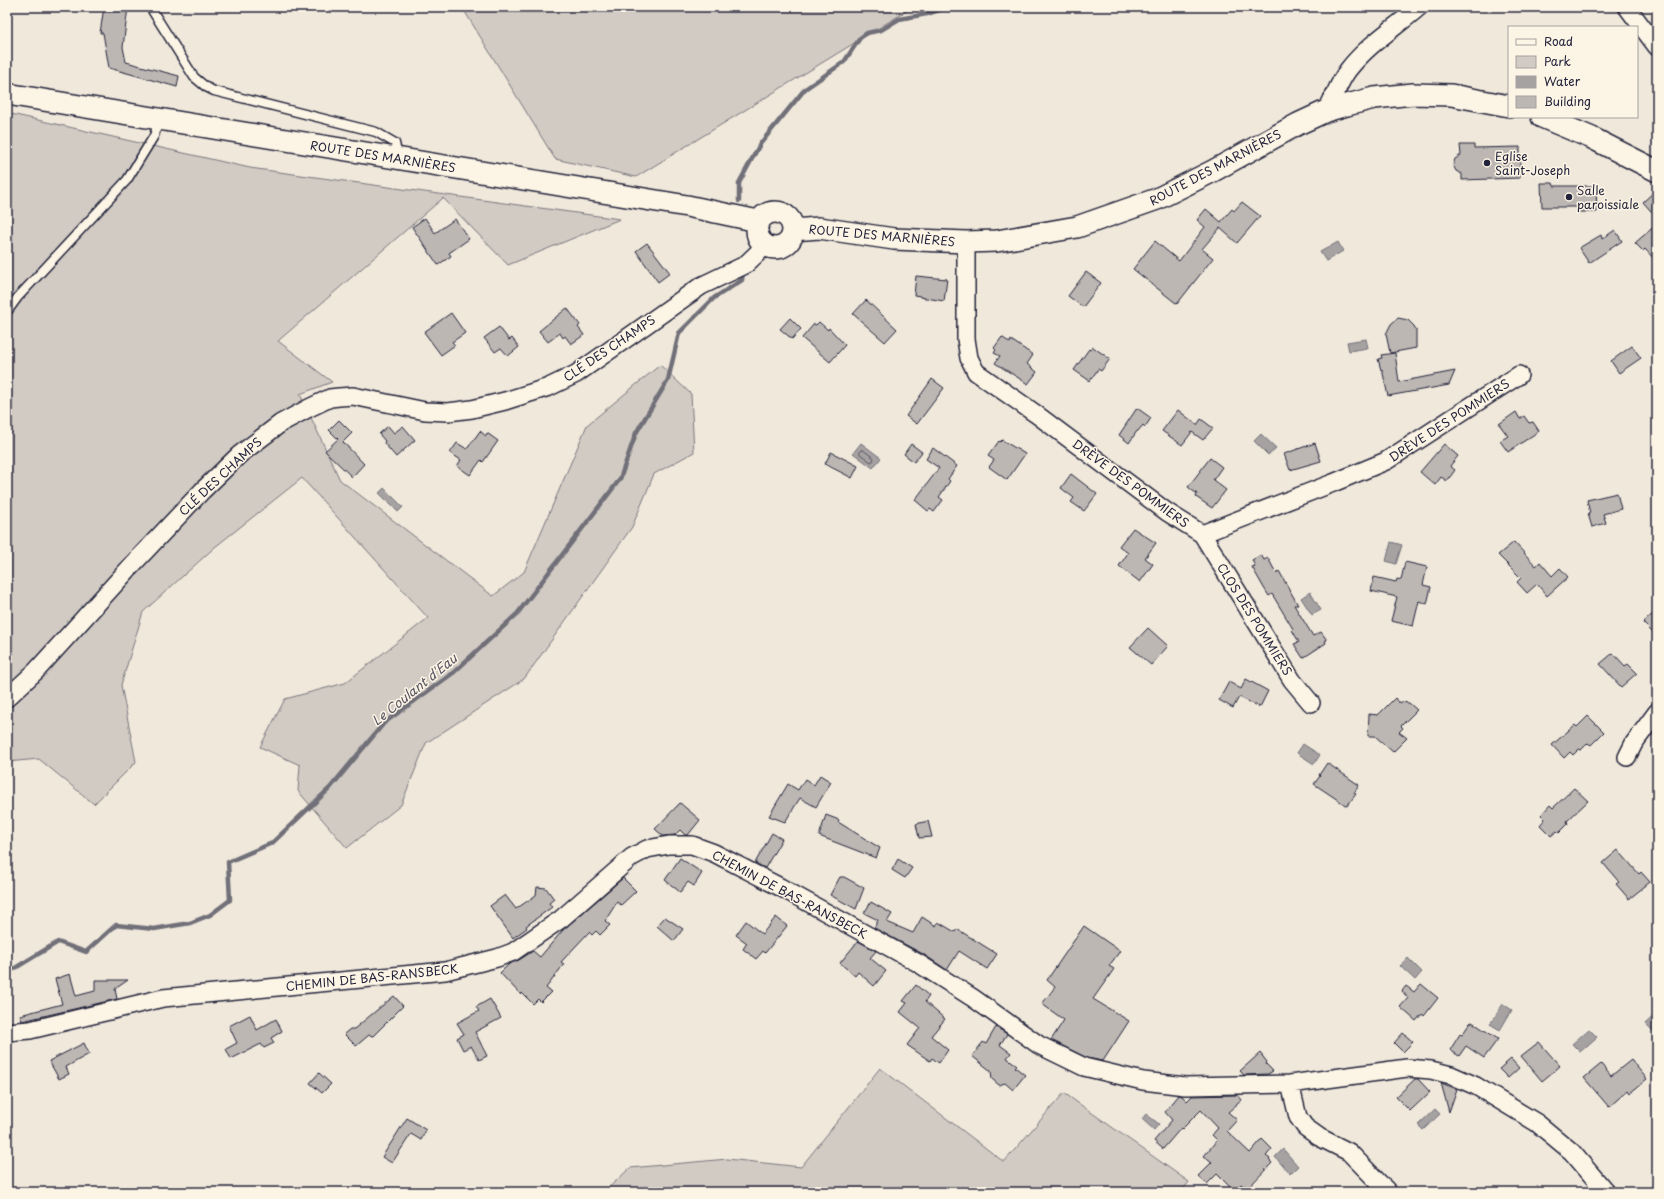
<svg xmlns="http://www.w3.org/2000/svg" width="1664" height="1199" font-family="'Playpen Sans',sans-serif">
<rect width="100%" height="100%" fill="#efe8db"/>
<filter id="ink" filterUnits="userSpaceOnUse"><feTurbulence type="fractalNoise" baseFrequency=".025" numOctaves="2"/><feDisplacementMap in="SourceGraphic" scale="8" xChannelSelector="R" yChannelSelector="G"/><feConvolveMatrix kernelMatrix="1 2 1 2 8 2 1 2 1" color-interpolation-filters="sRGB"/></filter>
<g filter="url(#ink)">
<path fill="#d1cbc3" stroke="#7a767f" d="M462,7H913L636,177L555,159Z
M7,113L250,168L620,219L508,265L443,198L278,341L332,382L300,394L340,480L493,596L524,572L587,425L660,365L691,394L694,452L654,474L632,527L524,679L426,743L401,805L347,848L298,791L300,765L260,747L285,699L345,683L428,618L302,478L215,547L143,612L121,685L136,762L94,804L39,759L7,762Z
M880,1068L1004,1162L1064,1093L1189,1182L1181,1192H604L630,1168L727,1159L801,1167Z"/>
<path fill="#a6a2a2" stroke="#716f79" d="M1338,242L1343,251L1326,261L1320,252Z
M1366,339L1368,348L1349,351L1347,342Z
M1261,434L1276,448L1268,455L1254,441Z
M861,443L881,458L873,468L853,453Z
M384,488L403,507L398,512L379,493Z
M1391,542L1402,545L1396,564L1386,561Z
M1310,592L1321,610L1312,615L1301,598Z
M1303,744L1320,755L1314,764L1297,753Z
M1408,958L1422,972L1415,980L1400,966Z
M1503,1004L1512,1010L1500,1030L1490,1024Z
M1657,1013V1028L1653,1032L1645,1024Z
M1589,1029L1597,1037L1580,1052L1572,1044Z
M1435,1109L1440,1114L1423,1130L1418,1125Z
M1146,1114L1159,1124L1154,1130L1142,1119Z
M1283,1149L1298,1166L1290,1174L1275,1157Z"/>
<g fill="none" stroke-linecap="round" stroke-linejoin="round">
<path stroke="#575564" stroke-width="1" d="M861,450H863L874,458L873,461L871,462L860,454Z"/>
<path stroke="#716f79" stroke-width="4.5" d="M739,201V183L760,144L805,89L844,62L860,38L867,33L881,30L899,19L927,14L948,7
M7,973L58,942L86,952L116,925L154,929L190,923L210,915L230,900L228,862L272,843L330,788L384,723L453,673L517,614L620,479L636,433L668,380L679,333L714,298L742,280L743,272"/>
</g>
<path fill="#bcb7b3" stroke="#22223b" d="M104,7H128L123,47L126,62L179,76L177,87L109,68L103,33H100Z
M1460,145H1474V148L1520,147V178L1462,180V174L1456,171L1453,165L1455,159L1461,155Z
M1541,183H1553L1554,186H1596L1597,212H1577V207H1542Z
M1657,189V218L1643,202Z
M1242,202L1260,216L1237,243L1220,228L1202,249L1213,258L1177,304L1133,269L1155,241L1179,261L1205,227L1197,220L1206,209L1221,222L1232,209L1234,211Z
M425,218L435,233L455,219L469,239L449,253L451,256L438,265L412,227Z
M1657,224V262L1645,249L1643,251L1635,243Z
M1615,230L1622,241L1589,263L1579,248L1601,235L1602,239Z
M647,243L670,273L658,282L636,251Z
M1086,272L1101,283L1083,307L1068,296Z
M916,276L947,279L944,301L920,297V296L914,295Z
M866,300L897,329L885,342L853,314Z
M567,308L580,325L578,327L584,335L571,344L565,336L563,338L560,333L548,342L539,331Z
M451,313L465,333L452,342L455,345L441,355L424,332Z
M790,318L801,329L792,339L780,329Z
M1398,318L1408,320L1414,326L1416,330V348L1390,353L1386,334L1391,324Z
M819,322L828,330L829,328L845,345L830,362L802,338L814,324L816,325Z
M499,327L509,340L512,338L519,347L508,356L501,348L495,352L484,338Z
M1002,337L1010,343L1011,340L1033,355L1027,364L1037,372L1028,384L995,363L1000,356L994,353L996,350L994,348Z
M1632,346L1641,358L1619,373L1611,361Z
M1093,347L1110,359L1101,371L1098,369L1090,381L1074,370L1089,349L1090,350Z
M1395,353L1399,382L1455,371L1449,385L1388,396L1382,369L1381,370L1378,359L1382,358L1381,355Z
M932,379L944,388L917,424L906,416Z
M1137,408L1151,418L1145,427L1143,425L1138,431H1137L1129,443L1119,435Z
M1178,410L1197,425L1201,419L1213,428L1203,440L1192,432L1182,445L1162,431Z
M1516,412L1520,419L1524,416L1529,423L1533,422L1539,431L1508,452L1500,441L1508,436L1499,424Z
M339,420L352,433L343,442L364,464L352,477L325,451L338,439L329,430Z
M388,426L394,433L403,426L415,440L396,457L384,443L385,441L379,434Z
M480,431L486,436L487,433L498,441L483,462L481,460L470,475L457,466L461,460L450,453L457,443L467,449Z
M1002,440L1025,454L1007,480L989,467L994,460L988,456L999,441L1000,442Z
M1315,443L1321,461L1290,470L1284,454Z
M911,444L922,452L914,462L904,454Z
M1444,444L1458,456L1450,466L1455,470L1447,481L1441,477L1435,485L1420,472Z
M933,448L957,466L948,479L950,481L939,497L943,500L934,512L930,509L928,511L915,500L939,468L926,459Z
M831,452L858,466L852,478L825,464Z
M1210,458L1222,467L1213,480L1226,490L1212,508L1196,497L1197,494L1188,487Z
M1071,474L1097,494L1084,511L1071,502L1074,498L1061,488Z
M1617,493L1621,509L1603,514L1606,523L1592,527L1588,514L1590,513L1587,500Z
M1133,528L1156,543L1145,558L1153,564L1140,582L1119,566L1128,553L1119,546Z
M1514,542L1536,566L1540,562L1552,576L1560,568L1568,577L1547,596L1537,584L1527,593L1517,582L1521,578L1498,555Z
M1261,555L1264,560L1268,558L1276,573L1279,571L1298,605H1294L1313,636L1321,632L1327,640L1325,641L1326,643L1303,658L1294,644L1299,642L1292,630L1293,629L1272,594L1269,596L1264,588L1252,567L1255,566L1252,560Z
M1405,562L1427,567L1423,585L1431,587L1427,604L1419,601L1413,626L1391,621L1397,597L1371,591L1374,577L1396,582L1397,579L1401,580Z
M1657,610V637L1643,623Z
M1148,628L1168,646L1151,665L1130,647Z
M1613,653L1625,666L1628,664L1637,673L1621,687L1600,664Z
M1246,679L1268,691L1260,707L1239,697L1233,708L1219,700L1229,682L1241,689Z
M1395,698L1398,702L1409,703L1417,710L1401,726L1403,728L1399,732L1407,738L1393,752L1375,736H1368L1369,714L1378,715Z
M1588,716L1604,732L1591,745L1588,743L1581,750L1579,749L1573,755L1570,752L1564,758L1552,745L1575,725L1577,727Z
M1327,763L1359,785L1354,793L1356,794L1347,806L1314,784L1320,776L1319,775Z
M820,775L831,782L816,807L800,798L785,822L769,816L788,784L798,790L805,779L814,785Z
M1574,788L1588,801L1567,821L1568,824L1559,833L1557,831L1551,836L1540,825L1545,819L1541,815L1550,805L1553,808Z
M680,803L700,820L688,835H685L680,830L675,835L663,836L655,829Z
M826,815L839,820L838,822L880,848L876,858L819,836Z
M928,821L932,837L919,838L916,824Z
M772,833L782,839L765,868L755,863Z
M1618,850L1639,874L1641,872L1650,882L1629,899L1616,884L1619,882L1603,863Z
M680,858L702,873L694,886L688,882L680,892L665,880Z
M898,859L912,868L905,878L892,870Z
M840,877H844L864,888L856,909L830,895Z
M623,878L636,891L621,905L617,902L605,921L610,925L600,935L596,931L592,935L589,932L561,962L564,964L546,988L551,992L541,1002L538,999L533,1004L522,993L521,995L500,973L509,964L519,960L533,951L540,957L563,930Z
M537,887L546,888L554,899L549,903L552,907L526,926L527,928L513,938L490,906L505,895L516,909L536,895Z
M871,902L892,914L887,922L913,933L922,917L936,926L938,922L955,932L957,929L997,954L987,969L959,951L947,970L923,954L874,928L878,920L864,913Z
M665,917L683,929L674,941L657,926Z
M776,917L787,926L765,953L763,951L756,959L743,949L747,943L736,935L746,921L762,934Z
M1084,926L1120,951L1109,966L1114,969L1093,999L1129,1021L1103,1061L1087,1058L1051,1040L1064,1020L1042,1004L1055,987L1047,980Z
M858,941L876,951L870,958L886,971L874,986L858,972L855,976L840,963Z
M70,974L76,996L95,991V980H128L115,989L117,999L22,1021L20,1015L62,1004L55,979Z
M1421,984L1438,998L1424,1016L1422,1014L1416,1021L1400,1007L1408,998L1402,991L1406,986L1414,992Z
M916,985L929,996L925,1002L945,1019L931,1036L948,1050L939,1063L932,1058L930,1061L907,1045L920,1028L900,1012L907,1003L903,1001Z
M394,996L403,1006L373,1036L369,1035L356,1046L344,1034L350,1029H354Z
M490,999L501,1018L475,1032L487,1056L479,1060L471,1046L463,1050L457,1038L464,1034L457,1023L479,1011L476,1007Z
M250,1015L257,1030L276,1019L282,1031L271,1038L274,1043L264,1048L261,1044L231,1059L226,1049L237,1043L229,1026Z
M1472,1022L1498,1039L1484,1058L1466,1046L1459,1056L1450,1050L1460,1034L1462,1035L1470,1023Z
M996,1027L1007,1034L1000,1045L1011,1053L1007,1058L1017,1065L1015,1067L1025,1075L1013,1090L1005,1083L999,1085L992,1079L991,1071L972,1056L983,1042L986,1044Z
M1403,1033L1413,1042L1403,1052L1394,1043Z
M1539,1042L1560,1066L1542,1081L1521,1056Z
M84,1043L89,1054L66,1067L69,1074L59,1079L49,1061Z
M1260,1053L1267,1062L1266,1064L1273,1071L1268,1074L1244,1075L1240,1071Z
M1511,1059L1519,1068L1508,1078L1499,1069Z
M1631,1060L1647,1079L1630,1093L1628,1090L1609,1107L1584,1078L1601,1064L1611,1076Z
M319,1073L331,1084L322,1093L310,1083Z
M1415,1079H1418L1430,1092L1410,1111L1396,1097Z
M1441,1083L1457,1089L1449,1112Z
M1179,1095L1182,1096L1187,1101L1192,1096L1238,1095L1242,1100L1228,1112L1237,1120L1227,1131L1250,1153L1262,1139L1272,1149L1266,1156L1270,1159L1269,1160L1272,1163L1247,1189L1241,1184L1234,1191L1217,1174L1207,1184L1198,1176L1212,1162L1204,1156L1217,1140L1212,1135L1218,1128L1201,1110L1182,1129L1181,1128L1163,1149L1154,1141L1172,1120L1165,1112Z
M407,1118L426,1130L421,1140L411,1134L392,1163L382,1157Z"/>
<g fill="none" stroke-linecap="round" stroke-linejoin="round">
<defs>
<path id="service" d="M150,7L194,77L206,87L214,91L376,132L395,143L398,158
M7,312L18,297L127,180L154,136L159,120"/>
<path id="minor" d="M1627,7L1657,47
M1326,111C1334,98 1339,82 1348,70C1368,44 1395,28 1419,7
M966,242V339L969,358L976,372L1036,414L1167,512L1202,534L1292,680L1311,703
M1202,534L1333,483L1386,461L1519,375
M7,698L36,671L134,563L202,491L239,455L281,423L309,408L330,398L339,397L353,396L425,411L448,412L472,409L505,401L549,387L576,374L701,286L745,265L765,246
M1627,757L1634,743L1657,712
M7,1032L30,1030L163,998L445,971L497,958L513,952L561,919L632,857L647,849L669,845H692L714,853L780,887L918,963L973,998L1039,1045L1084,1067L1143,1081L1185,1086L1290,1084L1407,1068L1431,1070L1451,1075L1476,1086L1537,1123L1572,1152L1606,1192
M1290,1084L1298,1117L1305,1127L1319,1137L1349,1152L1388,1192"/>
<path id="tertiary" d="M7,94L687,206L758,221
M1542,117L1592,138L1657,171
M757 230a18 18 0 1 1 36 0a18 18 0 1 1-36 0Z
M793,230L819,228L894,239L966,242L997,241L1077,227L1157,199L1213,171L1298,124L1326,111L1347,105L1374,98L1413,94L1451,95L1509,106"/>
</defs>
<use href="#service" stroke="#22223b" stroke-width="11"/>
<use href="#minor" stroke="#22223b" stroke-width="20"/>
<use href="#tertiary" stroke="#22223b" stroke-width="24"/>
<use href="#service" stroke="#fcf5e5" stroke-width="8"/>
<use href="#minor" stroke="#fcf5e5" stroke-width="17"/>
<use href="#tertiary" stroke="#fcf5e5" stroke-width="21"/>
</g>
</g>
<g fill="#22223b" stroke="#fcf5e5" stroke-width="1.5">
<circle cx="1487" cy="163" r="4"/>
<circle cx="1569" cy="197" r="4"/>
</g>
<g text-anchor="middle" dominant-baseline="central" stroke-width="3" stroke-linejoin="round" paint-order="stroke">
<g font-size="12" fill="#22223b" stroke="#fcf5e5">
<text transform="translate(383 156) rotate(9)">ROUTE DES MARNIÈRES</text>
<text transform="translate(1215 167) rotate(-28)">ROUTE DES MARNIÈRES</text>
<text transform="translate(882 235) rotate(5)">ROUTE DES MARNIÈRES</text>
<text transform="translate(609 348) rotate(-34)">CLÉ DES CHAMPS</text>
<text transform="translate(1449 420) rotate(-33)">DRÈVE DES POMMIERS</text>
<text transform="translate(220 476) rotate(-43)">CLÉ DES CHAMPS</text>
<text transform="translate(1131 483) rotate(36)">DRÈVE DES POMMIERS</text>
<text transform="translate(1255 619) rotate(58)">CLOS DES POMMIERS</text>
<text transform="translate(790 894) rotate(28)">CHEMIN DE BAS-RANSBECK</text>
<text transform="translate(372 977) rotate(-6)">CHEMIN DE BAS-RANSBECK</text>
</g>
<g font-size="12" fill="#22223b" stroke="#fcf5e5" text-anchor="start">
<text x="1495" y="156">Eglise<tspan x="1495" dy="14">Saint-Joseph</tspan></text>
<text x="1577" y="190">Salle<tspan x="1577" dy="14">paroissiale</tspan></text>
</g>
<g font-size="13" font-style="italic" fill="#575564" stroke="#fcf5e5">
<text transform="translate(414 689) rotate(-39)">Le Coulant d'Eau</text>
</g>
</g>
<rect width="1664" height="1199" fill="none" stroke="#fcf5e5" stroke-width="24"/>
<rect x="12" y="12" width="1640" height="1175" fill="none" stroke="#22223b" stroke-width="1.5" filter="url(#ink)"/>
<rect x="1508" y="26" width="130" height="92" fill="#fcf5e5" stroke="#a5a1a1"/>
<rect x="1516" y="39" width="20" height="6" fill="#fcf5e5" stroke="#a5a1a1"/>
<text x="1544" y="46" font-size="12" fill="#22223b">Road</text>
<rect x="1516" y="56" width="20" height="12" fill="#d1cbc3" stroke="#a5a1a1"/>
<text x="1544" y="66" font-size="12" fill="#22223b">Park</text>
<rect x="1516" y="76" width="20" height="12" fill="#a6a2a2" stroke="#a5a1a1"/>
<text x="1544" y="86" font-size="12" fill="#22223b">Water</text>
<rect x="1516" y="96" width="20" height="12" fill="#bcb7b3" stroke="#a5a1a1"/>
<text x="1544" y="106" font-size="12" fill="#22223b">Building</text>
</svg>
